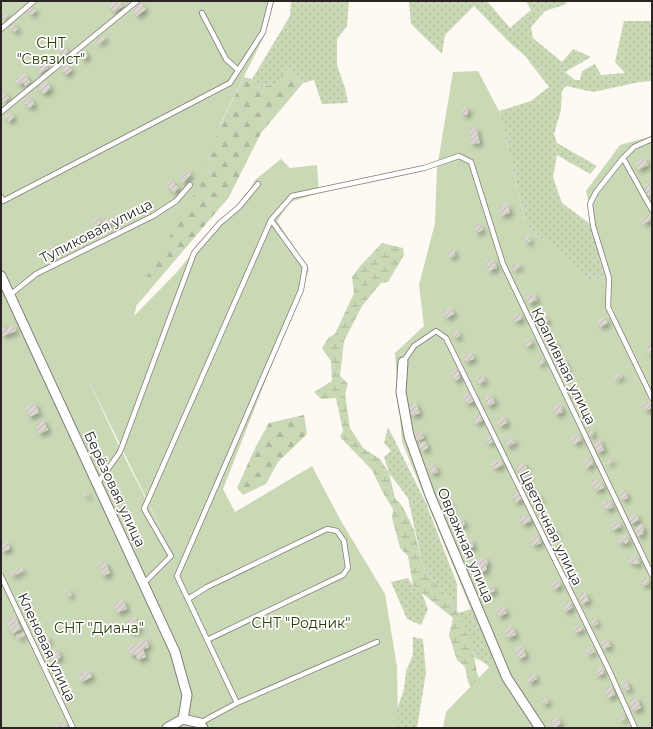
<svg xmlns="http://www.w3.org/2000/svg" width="653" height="729" font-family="Montserrat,sans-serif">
<defs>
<pattern id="grass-dots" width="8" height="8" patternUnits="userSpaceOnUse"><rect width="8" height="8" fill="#c9d8b5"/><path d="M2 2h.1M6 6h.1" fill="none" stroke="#adb99c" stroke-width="1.8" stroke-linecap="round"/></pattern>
<pattern id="forest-firs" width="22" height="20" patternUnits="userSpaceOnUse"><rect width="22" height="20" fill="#c9d8b5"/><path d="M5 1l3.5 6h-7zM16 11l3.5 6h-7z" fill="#adb99c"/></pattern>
<pattern id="wetland-marsh" width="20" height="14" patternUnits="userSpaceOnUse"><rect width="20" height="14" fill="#c9d8b5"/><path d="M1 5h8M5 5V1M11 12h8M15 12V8" fill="none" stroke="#adb99c"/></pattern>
<pattern id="building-hatch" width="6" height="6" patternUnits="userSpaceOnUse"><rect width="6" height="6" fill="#dcd5cf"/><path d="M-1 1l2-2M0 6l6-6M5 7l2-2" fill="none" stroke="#bdb7b2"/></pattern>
<filter id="shadow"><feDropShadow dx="3.5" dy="3.5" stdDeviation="2" flood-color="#0004"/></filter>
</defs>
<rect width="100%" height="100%" fill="#fff9f4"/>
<path fill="url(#grass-dots)" d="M291,1H349L347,26L337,39V65L345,88L348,103L322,104L314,80L303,83L288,68L276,85L262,86L252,79L290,16Z
M409,1H487L510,28L531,10L526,1H565L567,4L545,11L531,27L533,38L562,62L573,49L591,57L565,72L575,80H580L582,71L595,64L601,75L625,73L615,62L624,21H652V81L640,82L593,92L566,86L562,91L561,110L554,134L557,143L597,166L590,174L557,155L553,177L562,203L593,226L604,277L590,281L526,224L499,111L531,101L549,87L525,56L508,41L474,6L445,35L442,54L411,24Z
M388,427L426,503L457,584V610L423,567L408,498L389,473L384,457L391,451L384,443Z
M408,578L413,586L421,591L428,609L421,625L407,619L391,582Z
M474,608L501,677C491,670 487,662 475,658L473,649L458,613Z
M413,637L423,639L426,673L417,728H385L394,718L404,689L406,671L413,655Z"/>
<path fill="url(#forest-firs)" d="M287,67L303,83L261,133L229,197L137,305L141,287L244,77L252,79L262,86L276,85Z
M304,415L307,434L278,462L266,484L243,495L237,488L256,446L269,423Z"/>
<path fill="url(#wetland-marsh)" d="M382,243L403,248L404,255L388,282L381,283L362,306L344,341L340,376L348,384L345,394L350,428L363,448L380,459L389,473L395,498L403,507L414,530L423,567L457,610L467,631L473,649L477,673L484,691L476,698L468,682L465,667L457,660L449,635L453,618L413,586L408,556L400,548L392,518L393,509L382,491L372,470L340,437L343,431L336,398L321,399L314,392L332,381L331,361L322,348L328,338L335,334L354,293L352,277L361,265Z"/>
<path fill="#c9d8b5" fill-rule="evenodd" d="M1,1H274L265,34L221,123L197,189L141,287L134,316L176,273L201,243L245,200L255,180L281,159L290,168L317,165L319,193L290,202L277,221L309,270L223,489L235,512L312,466L341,521L385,594L397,667L398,728H1ZM86,375L168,543L120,448Z
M478,71L499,111L526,224L590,281L604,277L586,191L620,145L652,136V728H443L446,712L493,663L402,442L395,353L424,326L419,285L435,223L437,168L453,72Z"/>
<path fill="url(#building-hatch)" filter="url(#shadow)" d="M112,1H119L123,6L114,12L108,4Z
M140,2L146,9L137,16L132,9Z
M32,7L36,11L31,15L27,11Z
M5,12L8,16L4,19L1,15Z
M13,23L18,29L14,32L9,26Z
M103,35L106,38L98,44L96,40Z
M63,45L69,52L64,56L58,49Z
M83,49L88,56L83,60L78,53Z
M43,61L48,68L40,74L36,69Z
M66,64L72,70L66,75L60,69Z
M24,73L30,82L25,86L23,82L19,85L15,80Z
M46,81L51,88L44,94L38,88Z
M3,91L9,98L3,102L1,92Z
M28,96L35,104L29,108L23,100Z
M462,107H468V115H462Z
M10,112L14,117L9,122L4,116Z
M476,127L480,143L471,144L469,128Z
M644,158L648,165L638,170L635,163Z
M187,170L191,174L183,183L179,179Z
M171,180L179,188L174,193L166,184Z
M652,182V186H650L652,194L648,196L644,185Z
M508,204L510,213L501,216L499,207Z
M649,215L651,220L643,224L641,219Z
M98,217L101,223L94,227L91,221Z
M108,217L111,224L105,227L102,220Z
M478,224L479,227L482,226L483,230L476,233L474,226Z
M528,236L531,241L526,243L524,237Z
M56,244L58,248L51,251L49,247Z
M454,249L455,256L449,258L448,250Z
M490,259L491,261L494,260L497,268L489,271L485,261Z
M519,263L520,267L513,270L512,266Z
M534,293L537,300L529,304L526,297Z
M451,308L454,314L446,318L443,311Z
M520,313L522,319L515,322L512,316Z
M545,315L548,321L540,324L538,319Z
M605,317L608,323L600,327L597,321Z
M1,321L5,329L13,325L16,331L3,336L1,332Z
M457,330L460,336L455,338L452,333Z
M530,338L532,344L527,347L524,341Z
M554,340L557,346L549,350L546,343Z
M652,344V353L649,354L645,347Z
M472,353L474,359L466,362L463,356Z
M542,358L544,363L539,365L537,360Z
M563,358L568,368L559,372L555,365L558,363L557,361Z
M458,368L460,378L455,381L450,372Z
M620,373L622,377L616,380L614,376Z
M482,375L485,381L479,384L476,377Z
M574,386L576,392L570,394L568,389Z
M471,392L475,401L467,404L463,395Z
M491,394L495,403L488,406L484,397Z
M647,401L648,403L651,402L652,408L645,411L642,403Z
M415,402L420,413L412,416L407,406Z
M35,403L39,413L29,417L25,407Z
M560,404L563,412L556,415L553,407Z
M480,414L483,420L476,424L473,418Z
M504,416L507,423L499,427L498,420Z
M43,419L48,430L39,434L35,423Z
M591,428L594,434L590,437L587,430Z
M421,431L424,438L417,441L414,434Z
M579,434L581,441L574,444L571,437Z
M491,436L493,442L488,444L485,438Z
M513,438L515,443L507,447L505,441Z
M600,439L604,450L598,453L593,442Z
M425,441L428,448L422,451L419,443Z
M590,458L593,464L586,468L583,461Z
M500,459L503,465L494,469L491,463Z
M611,459L613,462L607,464L606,461Z
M524,463L527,469L519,473L516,466Z
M434,464L438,472L432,474L428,467Z
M526,474L529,480L526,481L521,476Z
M596,479L597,483L601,482L604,488L596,491L591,481Z
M625,490L628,498L622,500L619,493Z
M518,491L522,499L516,503L511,495Z
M87,492L89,495L85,497L83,494Z
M538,493L541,500L534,503L531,496Z
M449,500L451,506L445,509L442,503Z
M609,500L613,507L606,510L603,503Z
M636,514L639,520L631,524L628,517Z
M524,515L525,517L529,515L531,521L523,525L519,517Z
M462,518L465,525L457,528L455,521Z
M618,521L621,527L613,530L610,525Z
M642,524L644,530L642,531L644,534L638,536L634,528Z
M554,528L557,535L552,538L549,531Z
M538,535L541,543L533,546L530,538Z
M626,535L629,542L625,544L624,542L620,544L617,539Z
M471,539L474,547L466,550L463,542Z
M7,541L10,549L2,552L1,544Z
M636,555L640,563L635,565L634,563L631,564L628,559Z
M485,557L488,564L486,565L487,570L480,573L475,561Z
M105,561L110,573L103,576L98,564Z
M569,561L571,565L567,567L565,562Z
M22,567L23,571L12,576L10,572Z
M647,577L649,584L643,586L640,580Z
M558,580L561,586L554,589L552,583Z
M493,585L495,591L487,594L485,589Z
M69,589L72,596L69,597L65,591Z
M585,592L589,601L582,604L578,595Z
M123,599L127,609L117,613L113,603Z
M569,601L572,608L565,612L562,605Z
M503,606L507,613L499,617L496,609Z
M15,616L21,629L12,634L6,621Z
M135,617L140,629L131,633L126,620Z
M595,618L598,624L593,626L590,620Z
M581,625L583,630L575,633L573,628Z
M512,626L516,635L508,638L504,630Z
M24,632L25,635L17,639L16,635Z
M48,637L50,641L43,645L41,640Z
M146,639L149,647L143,649L146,657L138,660L135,654L131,656L127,647Z
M607,639L611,646L604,649L600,642Z
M522,646L526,656L519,659L515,649Z
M591,648L594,652L588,655L586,650Z
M57,649L61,657L54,661L51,653Z
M601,667L604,673L598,676L595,670Z
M89,670L92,677L81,682L78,675Z
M534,673L537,679L529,683L527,676Z
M626,680L630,689L625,691L621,682Z
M611,686L615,695L608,698L604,689Z
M546,697L549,702L544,705L541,699Z
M637,697L641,708L634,711L629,701Z
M623,714L625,719L621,721L619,716Z
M558,717L561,724L554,728L550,720Z
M65,722L67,728H56L55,726Z
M651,724L652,728H644Z"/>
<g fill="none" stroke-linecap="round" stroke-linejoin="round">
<defs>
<path id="lane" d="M202,13L226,59L238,70
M1,29L34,1
M1,112L137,1
M652,139L634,147L623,158L596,192L590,204L593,226L609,278L608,307L652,398
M623,158L652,210
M1,197L3,201L230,83L263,32L271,1
M10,295L36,274L153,216L176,201L190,185
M403,362L414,346L436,331L446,338L609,670L635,728
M97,484L120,452L194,253L220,223L239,207L258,184
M1,576L73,728
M143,584L171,556L144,509L271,220
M188,599L207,587L327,529L337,531L344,541L348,568L343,575L207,640
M237,703L377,642
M200,723L237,703L177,576L301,290L305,267L271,220L292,196L424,168L459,156L471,162L503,264L652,575"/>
<path id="street" d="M1,276L175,652L187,695L183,719
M403,362L401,392L409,436L430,495L507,678L540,728
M167,728L183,719L200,723L203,728"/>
</defs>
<use href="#lane" stroke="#827c77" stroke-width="6"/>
<use href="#street" stroke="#827c77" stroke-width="11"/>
<use href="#lane" stroke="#fff" stroke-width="4.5"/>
<use href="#street" stroke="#fff" stroke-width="9"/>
</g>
<g text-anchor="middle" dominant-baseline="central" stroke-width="3.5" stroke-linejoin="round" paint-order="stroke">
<g font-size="14" fill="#2b3d07" stroke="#fff">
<text x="51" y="43">СНТ<tspan x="51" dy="16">"Связист"</tspan></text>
<text x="301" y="623">СНТ "Родник"</text>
<text x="99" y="628">СНТ "Диана"</text>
</g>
<g font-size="14" fill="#292624" stroke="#fff">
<text transform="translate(96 231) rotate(-27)">Тупиковая улица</text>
<text transform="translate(564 366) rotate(64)">Крапивная улица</text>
<text transform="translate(115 489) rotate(65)">Берёзовая улица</text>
<text transform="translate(551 528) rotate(64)">Цветочная улица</text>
<text transform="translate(466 545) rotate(67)">Овражная улица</text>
<text transform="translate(47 647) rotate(65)">Кленовая улица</text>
</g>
</g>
<rect width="653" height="729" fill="none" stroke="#292624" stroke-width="4"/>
</svg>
